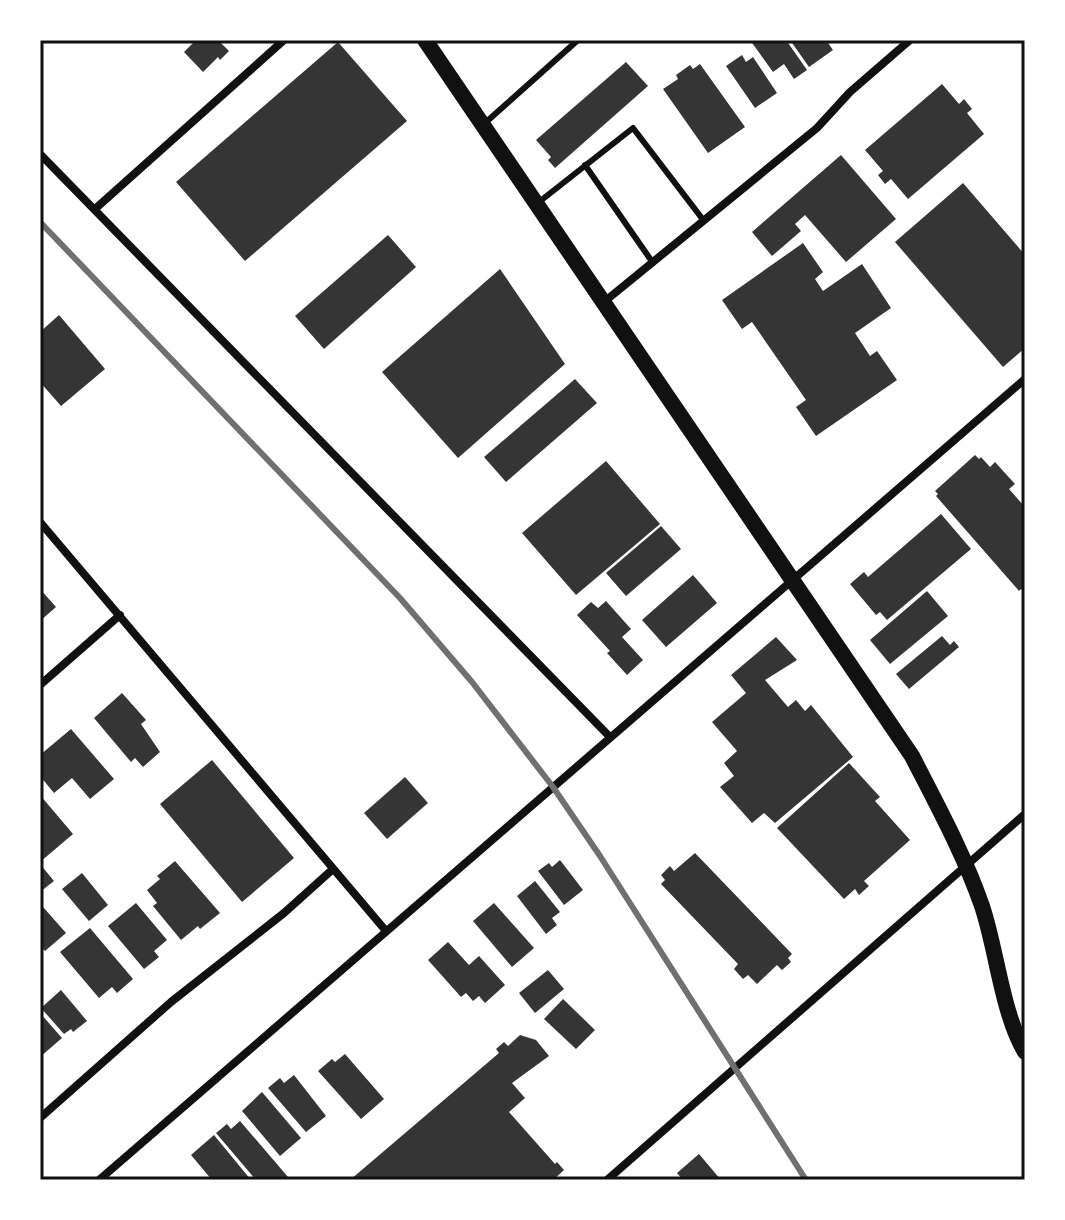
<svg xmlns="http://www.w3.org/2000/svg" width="1065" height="1220" font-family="'Asap Condensed',sans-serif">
<rect width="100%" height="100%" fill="#fff"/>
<path fill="#353535" d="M196,40H218L229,51L220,60L218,57L203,72L184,52Z
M750,40H786L807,70L794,79L784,64L773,72Z
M790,40H826L833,50L809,67Z
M338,42L407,121L245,261L176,182Z
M742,55L746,62L753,57L777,93L755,108L726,66Z
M626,62L648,86L555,168L548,160L551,157L536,140Z
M700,64L745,127L708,153L663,89L678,79L676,75L690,65L693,69Z
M942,84L959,104L964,99L972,109L967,113L984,134L908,199L891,179L885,184L878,175L883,171L865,150Z
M841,155L896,219L846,262L805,215L795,224L801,231L772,256L752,232Z
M963,183L1025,255V348L1003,367L895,242Z
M388,235L416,267L324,349L295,316Z
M803,243L823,272L815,279L823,291L862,264L891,308L855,333L870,356L877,351L897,380L816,436L796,407L806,400L752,322L742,329L722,300Z
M500,269L565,364L458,458L382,372Z
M59,315L105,369L61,406L40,382V332Z
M575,379L597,403L506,482L484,457Z
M975,455L979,459L981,457L990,467L995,462L1015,484L1009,489L1025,507V593L1021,589L1019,591L936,496L938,494L935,491Z
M606,461L660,524L576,595L522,533Z
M941,514L971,549L887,620L880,612L876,615L850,584L864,572L868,577Z
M661,526L681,549L626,596L606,573Z
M693,575L717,603L666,647L642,620Z
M40,589L56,607L40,621Z
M927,591L948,616L890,664L870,640Z
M606,601L631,629L622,637L643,660L627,675L607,653L610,651L577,615L591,602L598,608Z
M942,636L950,645L954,641L959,647L909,689L896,674Z
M776,637L797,660L765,680L788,707L796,700L805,711L811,705L853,757L775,823L764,813L752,823L720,787L734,776L724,763L737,751L712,722L746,693L731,675Z
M122,693L146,720L141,724L160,752L143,767L135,758L131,762L94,718Z
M71,729L114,779L90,799L72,778L54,793L40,776V762L43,759L40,755Z
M212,760L294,858L242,902L160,804Z
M849,763L880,797L875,801L910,840L864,881L869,886L859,895L855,889L844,899L777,828Z
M405,777L428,803L387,839L364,813Z
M40,795L73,834L40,862Z
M695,853L792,954L788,958L791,962L782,970L777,965L757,984L748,975L743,979L734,969L738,964L661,884L665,880L661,875L670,866L674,871Z
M560,860L583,890L564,905L538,871L549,863L552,867Z
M175,861L220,913L200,929L198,926L181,940L153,906L157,903L147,890L160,879L157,876Z
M40,864L54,881L40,892Z
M82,873L108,905L89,921L62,889Z
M535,881L560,912L552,918L557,925L546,934L517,896Z
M136,903L167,940L154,951L159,957L144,969L108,926Z
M494,903L534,948L512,967L473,921Z
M43,907L66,933L45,951L40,946V909Z
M90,928L133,979L117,993L112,987L99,998L60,952Z
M448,942L469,965L479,956L505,985L485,1003L479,996L473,1001L466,993L461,997L428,960Z
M548,970L564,989L535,1013L519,993Z
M61,990L87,1021L73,1032L71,1029L64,1034L41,1008Z
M563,999L595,1030L576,1049L544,1019Z
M40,1013L62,1038L40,1057Z
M520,1035L536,1040L549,1056L512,1083L525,1098L509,1112L555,1164L557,1162L564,1170L553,1180H350L499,1053L496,1049L504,1042L508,1046Z
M345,1054L384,1099L361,1119L318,1071L332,1059L335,1062Z
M294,1075L326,1116L306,1132L268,1088L280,1078L284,1083Z
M262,1092L301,1138L280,1156L242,1111Z
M240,1121L288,1177L284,1180H256L216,1133L227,1124L231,1129Z
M214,1135L251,1180H212L191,1155Z
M699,1154L721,1180H683L677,1173Z"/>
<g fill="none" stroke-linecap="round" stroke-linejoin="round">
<path stroke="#111" stroke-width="6" d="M485,123L578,40
M585,165L653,263
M539,202L633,128L704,221"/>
<path stroke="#111" stroke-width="8" d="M40,154L610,737
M95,209L284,40
M604,302L817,128L850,92L910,40
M40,522L386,931
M40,685L120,615
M40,1118L171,1002L284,913L333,869
M99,1180L1025,379
M607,1180L1025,814"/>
<path stroke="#111" stroke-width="16" d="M425,40L912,756C937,805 964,854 982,906C997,951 1002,1013 1025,1052"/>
<path stroke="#707070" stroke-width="6" d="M40,222L400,598L472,682L553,787L600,856L806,1180"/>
</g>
<rect width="1065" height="1220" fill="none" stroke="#ffffff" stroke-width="84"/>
<rect x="42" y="42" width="981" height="1136" fill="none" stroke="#111" stroke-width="3"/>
</svg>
